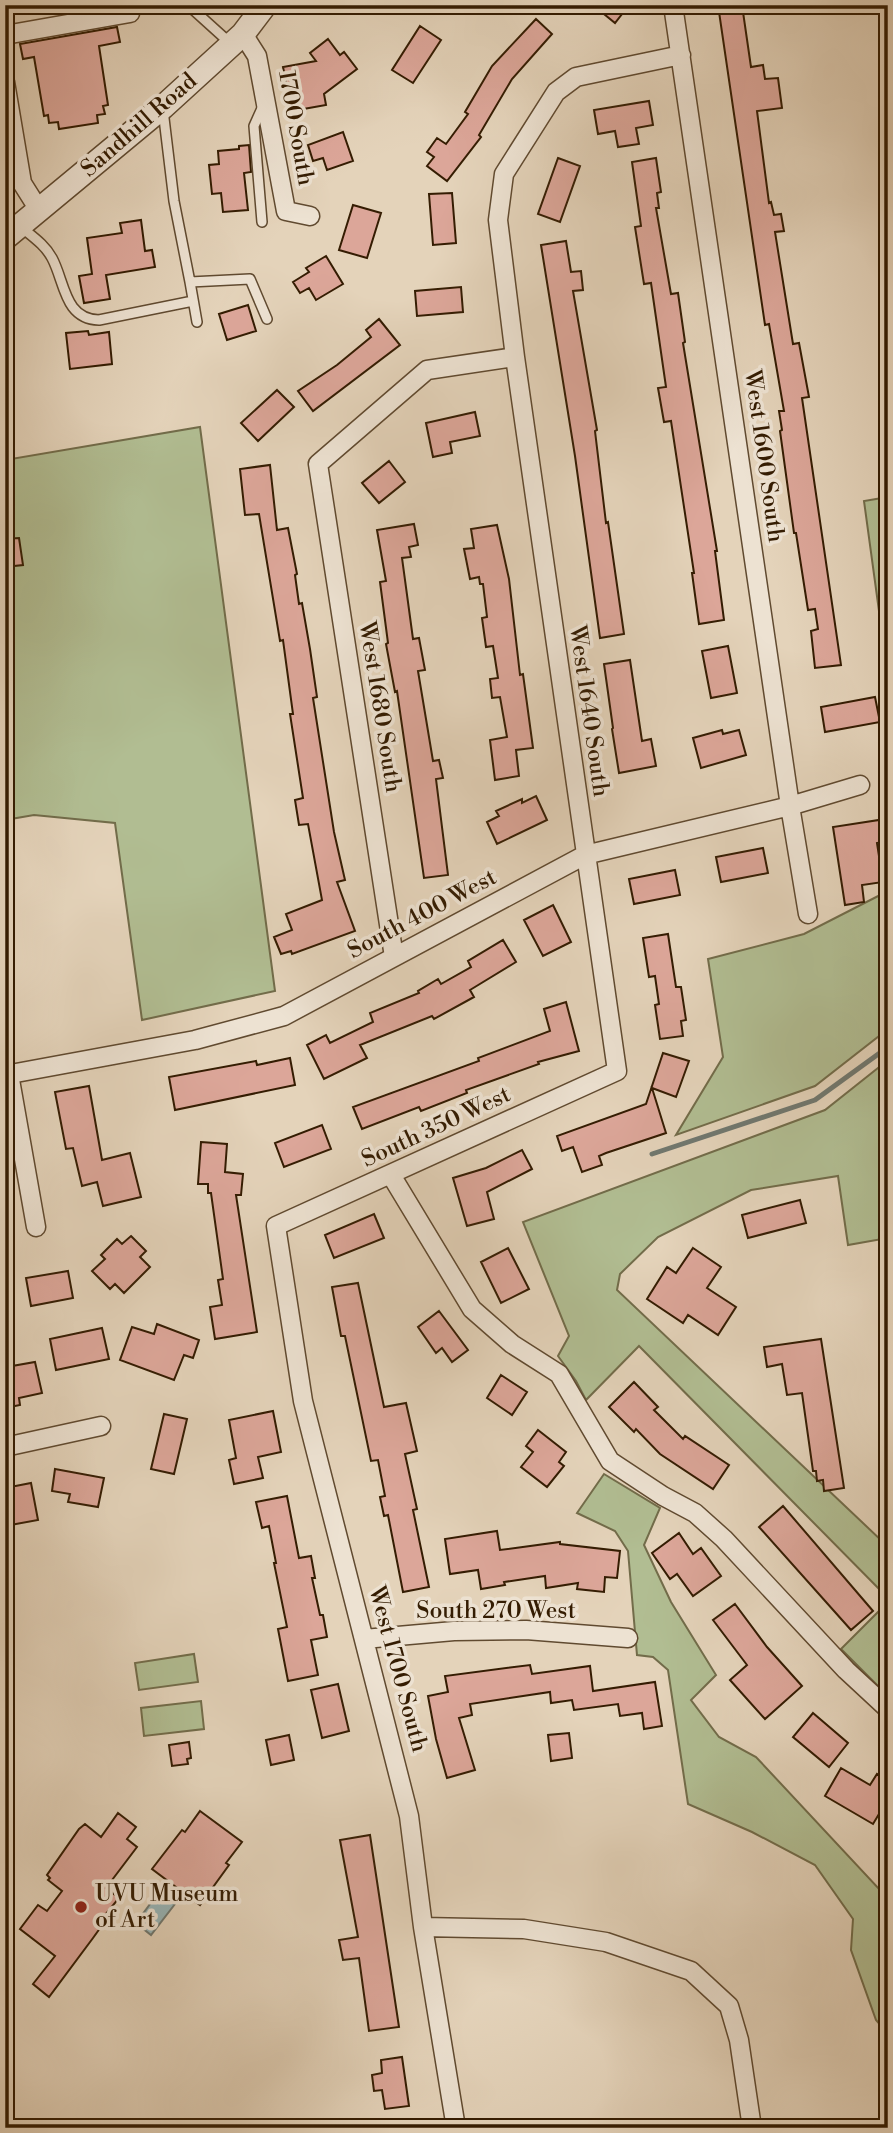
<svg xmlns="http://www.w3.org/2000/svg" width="893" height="2133" font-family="'Libre Bodoni',serif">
<rect width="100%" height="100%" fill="#e4d3ba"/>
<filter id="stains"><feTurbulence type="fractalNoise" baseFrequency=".00286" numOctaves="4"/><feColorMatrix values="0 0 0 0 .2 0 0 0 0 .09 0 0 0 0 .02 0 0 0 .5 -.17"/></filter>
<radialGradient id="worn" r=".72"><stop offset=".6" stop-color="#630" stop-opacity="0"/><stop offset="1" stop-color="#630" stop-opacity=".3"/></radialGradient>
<path fill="#b1bd92" stroke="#726c4a" stroke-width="2" d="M200,427L275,991L142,1020L115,823L34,815L5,820V460Z
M888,497V677L864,501Z
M888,891V1029L815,1086L676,1135L723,1057L708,959L804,934Z
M888,1060V1238L848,1245L838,1176L751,1190L658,1237L620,1274L617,1290L883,1542L888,1554V1598L639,1346L586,1400L576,1381L558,1356L569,1336L523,1222L825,1110Z
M604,1474L660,1508L644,1545L671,1602L716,1675L691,1700L719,1737L756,1757L879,1889L888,1893V2034L876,2020L851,1950L853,1919L815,1865L752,1832L688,1804L668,1670L653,1657L637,1655L628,1551L615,1531L577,1513Z
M888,1602V1696L841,1649Z
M194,1654L198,1682L139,1690L135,1663Z
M201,1701L204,1729L144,1736L141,1708Z"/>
<path fill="#98b6b9" stroke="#707870" stroke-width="2" d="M159,1892L175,1904L151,1935L136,1923Z"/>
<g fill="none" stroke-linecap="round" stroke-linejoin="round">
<path stroke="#707870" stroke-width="5" d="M652,1154L815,1100L888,1047"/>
</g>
<path fill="#dca699" stroke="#341c02" stroke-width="2" d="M593,5H629L615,23Z
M718,5H742L751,67L763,65L765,79L778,78L782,108L757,111L769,203L771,202L774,215L781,214L784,231L775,232L793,344L799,343L809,397L802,398L841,665L815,668L811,631L818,629L815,609L808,610L796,533H794L780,431L782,430L779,411H784L769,324L765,325Z
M536,19L552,34L512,79L479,135L481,137L447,181L427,166L434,157L427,152L437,138L446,144L468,114L465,112L492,66Z
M420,26L441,40L413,83L392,70Z
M117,27L120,42L99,46L108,105L103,106L105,114L97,115L98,123L59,129L58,122L49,123L48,115L44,116L34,57L23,59L20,44Z
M328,39L340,55L344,52L357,69L324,94L326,105L292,111L283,67L316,61L310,53Z
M649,101L653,125L636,128L639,144L618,147L615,131L598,134L594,110Z
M343,132L353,161L327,170L323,158L313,161L308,145Z
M249,145L251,172L244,173L248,210L223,212L221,193L212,194L209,165L219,164L218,151L239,149V146Z
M558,158L580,166L560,222L538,214Z
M656,158L661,192L657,193L659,208H656L671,294L678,293L685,342L683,343L717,551H715L724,620L699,624L692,573H694L671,421L664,422L658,388L666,387L651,283L644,284L635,227L641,226L632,162Z
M452,193L456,243L433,245L429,194Z
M353,205L381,213L367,258L339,250Z
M141,220L145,251L152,250L155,267L106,275L110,299L84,303L79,276L92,274L87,238L122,233L120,223Z
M566,241L571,272L581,271L583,290L573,291L597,430L595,431L606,523L608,522L624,634L600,638L575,456L541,245Z
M326,256L343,284L316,300L309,288L300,293L293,282L309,272L306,268Z
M461,287L463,312L417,316L415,291Z
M248,305L256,331L227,340L219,314Z
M379,319L400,345L313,411L298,391L337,365L371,337L366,330Z
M88,331L89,335L109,332L112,364L70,369L66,333Z
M277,390L294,407L258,441L241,423Z
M475,412L480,436L450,442L452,453L433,457L426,423Z
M389,461L405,482L379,503L362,483Z
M270,465L277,530L288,528L297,574L295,575L299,604L302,603L310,649L317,697L313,698L334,832L345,880L337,882L355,931L292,954L291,951L281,954L274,937L292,930L286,914L322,900L308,824L299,825L295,800L303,798L290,714H293L283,640L280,641L259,514L245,515L240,469Z
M414,524L418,545L409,547L411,557L402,558L413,639L419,638L425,670L418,671L433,761L439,760L443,778L436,779L448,875L424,878L397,691L395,692L386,644L388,643L380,582L386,581L377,530Z
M497,525L509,579L520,675L523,674L533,748L516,750L519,776L495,780L490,740L507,737L500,697L492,698L490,679L498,678L493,646L486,647L482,618L487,617L483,584H480L479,577L470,579L464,549L474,548L471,529Z
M19,538L23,565L5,567V539Z
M728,646L737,693L711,698L702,651Z
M630,660L642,741L651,739L656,766L619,773L612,729L613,728L604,664Z
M875,697L880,722L825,732L821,707Z
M722,730L723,734L739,730L746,755L701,768L693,738Z
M536,796L547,820L497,844L487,822L499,816L496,811L522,799V803Z
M879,820L882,842L877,843L883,882L862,885L864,902L845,905L833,827Z
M763,848L768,873L721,882L716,857Z
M675,870L680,895L634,904L629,879Z
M553,905L571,942L543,956L524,920Z
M668,934L676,987H681L686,1020L681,1021L683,1036L660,1039L655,1005L659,1004L655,976L649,977L643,938Z
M503,940L516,962L470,990L474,997L434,1019L432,1016L360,1045L367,1058L324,1079L307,1045L326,1035L330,1043L373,1022L370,1013L419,993L418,991L438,979L441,984L471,967L468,961Z
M566,1002L579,1051L538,1062L539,1064L466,1090L467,1093L421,1111L419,1107L362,1129L353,1107L479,1061L478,1058L550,1031L544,1009Z
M663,1053L689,1061L676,1097L652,1088L666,1133L606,1153L599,1156L602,1165L582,1172L573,1147L562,1151L557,1136L646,1104Z
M290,1058L295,1085L175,1110L169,1077L256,1061L257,1065Z
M89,1086L102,1160L130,1153L141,1197L103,1206L97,1182L82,1186L73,1148L66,1149L55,1092Z
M322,1125L331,1149L284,1167L275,1143Z
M201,1142L227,1144L225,1172L243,1174L241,1195H236L257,1332L215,1339L210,1307L222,1305L218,1280L223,1279L211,1193H208V1184H198Z
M522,1150L532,1169L487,1192L494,1219L467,1226L453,1178L486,1168Z
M800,1200L806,1223L748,1238L742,1215Z
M374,1214L384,1238L334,1258L325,1235Z
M131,1236L146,1251L140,1257L150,1267L124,1293L115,1284L110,1289L92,1271L105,1259L101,1255L117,1239L122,1244Z
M508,1248L529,1289L501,1303L481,1262Z
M693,1248L721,1267L707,1288L736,1307L718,1335L688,1315L683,1323L647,1299L667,1267L676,1273Z
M68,1271L73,1298L31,1306L26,1278Z
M358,1283L384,1407L406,1403L417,1451L405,1454L417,1509L413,1510L429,1587L403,1592L388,1515L384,1516L380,1497L385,1496L378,1460L371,1461L345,1336H341L332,1287Z
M439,1311L468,1350L452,1362L442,1348L436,1353L418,1327Z
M157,1324L199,1340L193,1358L184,1355L174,1380L120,1360L132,1327L154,1334Z
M102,1328L109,1359L56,1370L50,1339Z
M821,1339L844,1488L824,1491L823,1480L817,1481L816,1471H813L802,1393L787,1395L782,1364L767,1367L764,1347Z
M35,1362L42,1393L19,1398L20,1405L5,1408V1363H12V1366Z
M501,1375L527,1392L512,1415L487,1398Z
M634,1382L658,1407L654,1410L683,1439L685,1436L729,1465L713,1489L660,1454L636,1429L634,1432L609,1407Z
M273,1411L281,1452L258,1457L263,1478L234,1484L229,1460L236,1458L229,1420Z
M164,1414L187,1419L174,1474L151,1469Z
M538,1430L566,1452L559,1462L564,1466L547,1487L521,1467L533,1452L526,1446Z
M55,1469L104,1478L98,1507L68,1502L70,1494L52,1491Z
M31,1483L38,1520L5,1526V1488Z
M287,1496L299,1558L311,1556L315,1578H312L320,1615H323L327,1637L311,1640L318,1675L288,1681L278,1629L287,1627L274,1563H276L269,1526L262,1528L256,1502Z
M783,1506L873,1611L851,1630L759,1527Z
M497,1531L500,1550L560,1542V1544L620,1551L617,1578L605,1577L604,1592L577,1589L578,1583L546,1588L545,1576L504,1582L505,1585L481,1589L478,1570L450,1574L445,1539Z
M679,1533L693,1554L701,1548L721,1576L693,1596L677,1574L670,1579L652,1553Z
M735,1604L767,1647L802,1686L765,1719L730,1680L747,1665L713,1620Z
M530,1665L532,1674L590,1666L593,1691L655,1682L662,1726L644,1729L642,1713L620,1716L618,1704L574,1710L572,1700L551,1703L550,1692L470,1704L472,1715L459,1718L475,1770L447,1778L436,1739L428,1696L448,1692L445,1676Z
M338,1684L349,1731L322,1738L311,1690Z
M813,1713L848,1743L829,1767L793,1737Z
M569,1733L572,1758L551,1761L548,1735Z
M289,1735L294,1760L271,1765L266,1740Z
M189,1742L191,1758L187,1759L188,1764L172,1766L169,1745Z
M841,1768L870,1785L877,1774L888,1781V1799L873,1824L825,1796Z
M200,1811L242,1842L226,1863L229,1865L200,1905L152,1869L182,1830L185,1832Z
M118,1813L136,1827L127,1839L137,1847L106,1888L119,1898L105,1915L108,1917L93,1938L49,1997L33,1984L55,1956L20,1929L38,1905L47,1911L62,1891L48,1880L50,1878L47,1875L79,1829L85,1824L101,1837Z
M370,1835L399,2027L369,2031L359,1958L343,1960L339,1940L358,1937L340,1840Z
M402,2057L409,2106L385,2109L382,2090L374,2091L372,2075L382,2073L381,2060Z"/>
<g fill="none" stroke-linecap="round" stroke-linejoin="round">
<defs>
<path id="service" d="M188,5L230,43
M163,110L174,201L190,282L250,279L267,319
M262,222L254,126L263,106
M21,227C33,237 45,245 52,258C65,282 64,319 99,320L193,301
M190,282L197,322"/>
<path id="minor" d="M673,5L790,806L808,914
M243,34L257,56L286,211L310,216
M5,35L130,13
M5,82L22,183L39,210
M394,957L318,464L427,370L515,357
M9,1074L36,1227
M5,1075L195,1040L284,1016L585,855L790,806L860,785
M391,1175L472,1309L512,1344L559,1374L610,1461L663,1496L695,1513L724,1539L846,1670L888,1709
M5,1447L101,1426
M364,1639L454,1631L526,1630L628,1638
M423,1927L524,1929L606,1942L691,1971L729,2006L739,2040L752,2128
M456,2128L423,1927L409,1816L303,1401L276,1226L617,1071L515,357L498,220L504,174L556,92L576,77L681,55"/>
<path id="tertiary" d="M5,238L163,107L243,34L265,5"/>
</defs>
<use href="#service" stroke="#604a30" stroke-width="12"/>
<use href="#minor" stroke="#604a30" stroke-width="21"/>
<use href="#tertiary" stroke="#604a30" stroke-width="26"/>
<use href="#service" stroke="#ede2d2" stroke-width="9"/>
<use href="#minor" stroke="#ede2d2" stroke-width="18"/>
<use href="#tertiary" stroke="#ede2d2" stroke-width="23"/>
</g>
<circle fill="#8f2418" stroke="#ede2d2" stroke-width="2.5" cx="81" cy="1907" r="7"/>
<g text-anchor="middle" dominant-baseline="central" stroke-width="7" stroke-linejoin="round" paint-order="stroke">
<g font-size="23" fill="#341c02" stroke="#ede2d2">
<text transform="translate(139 125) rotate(-41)">Sandhill Road</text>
<text transform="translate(296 128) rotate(80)">1700 South</text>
<text transform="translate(764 456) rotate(82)">West 1600 South</text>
<text transform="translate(380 707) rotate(81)">West 1680 South</text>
<text transform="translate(589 711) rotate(82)">West 1640 South</text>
<text transform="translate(422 914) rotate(-28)">South 400 West</text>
<text transform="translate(436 1127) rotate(-25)">South 350 West</text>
<text x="496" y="1611">South 270 West</text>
<text transform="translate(398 1669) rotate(75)">West 1700 South</text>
</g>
<g font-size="23" fill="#341c02" stroke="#ede2d2" text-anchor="start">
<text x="95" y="1894">UVU Museum<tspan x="95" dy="26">of Art</tspan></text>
</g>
</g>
<rect width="893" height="2133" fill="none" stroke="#e4d3ba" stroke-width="28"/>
<rect x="7" y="7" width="879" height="2119" fill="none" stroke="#341c02" stroke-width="3.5"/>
<rect x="14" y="14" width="865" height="2105" fill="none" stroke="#341c02" stroke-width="2"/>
<rect width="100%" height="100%" filter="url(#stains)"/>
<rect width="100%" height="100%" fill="url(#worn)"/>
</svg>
